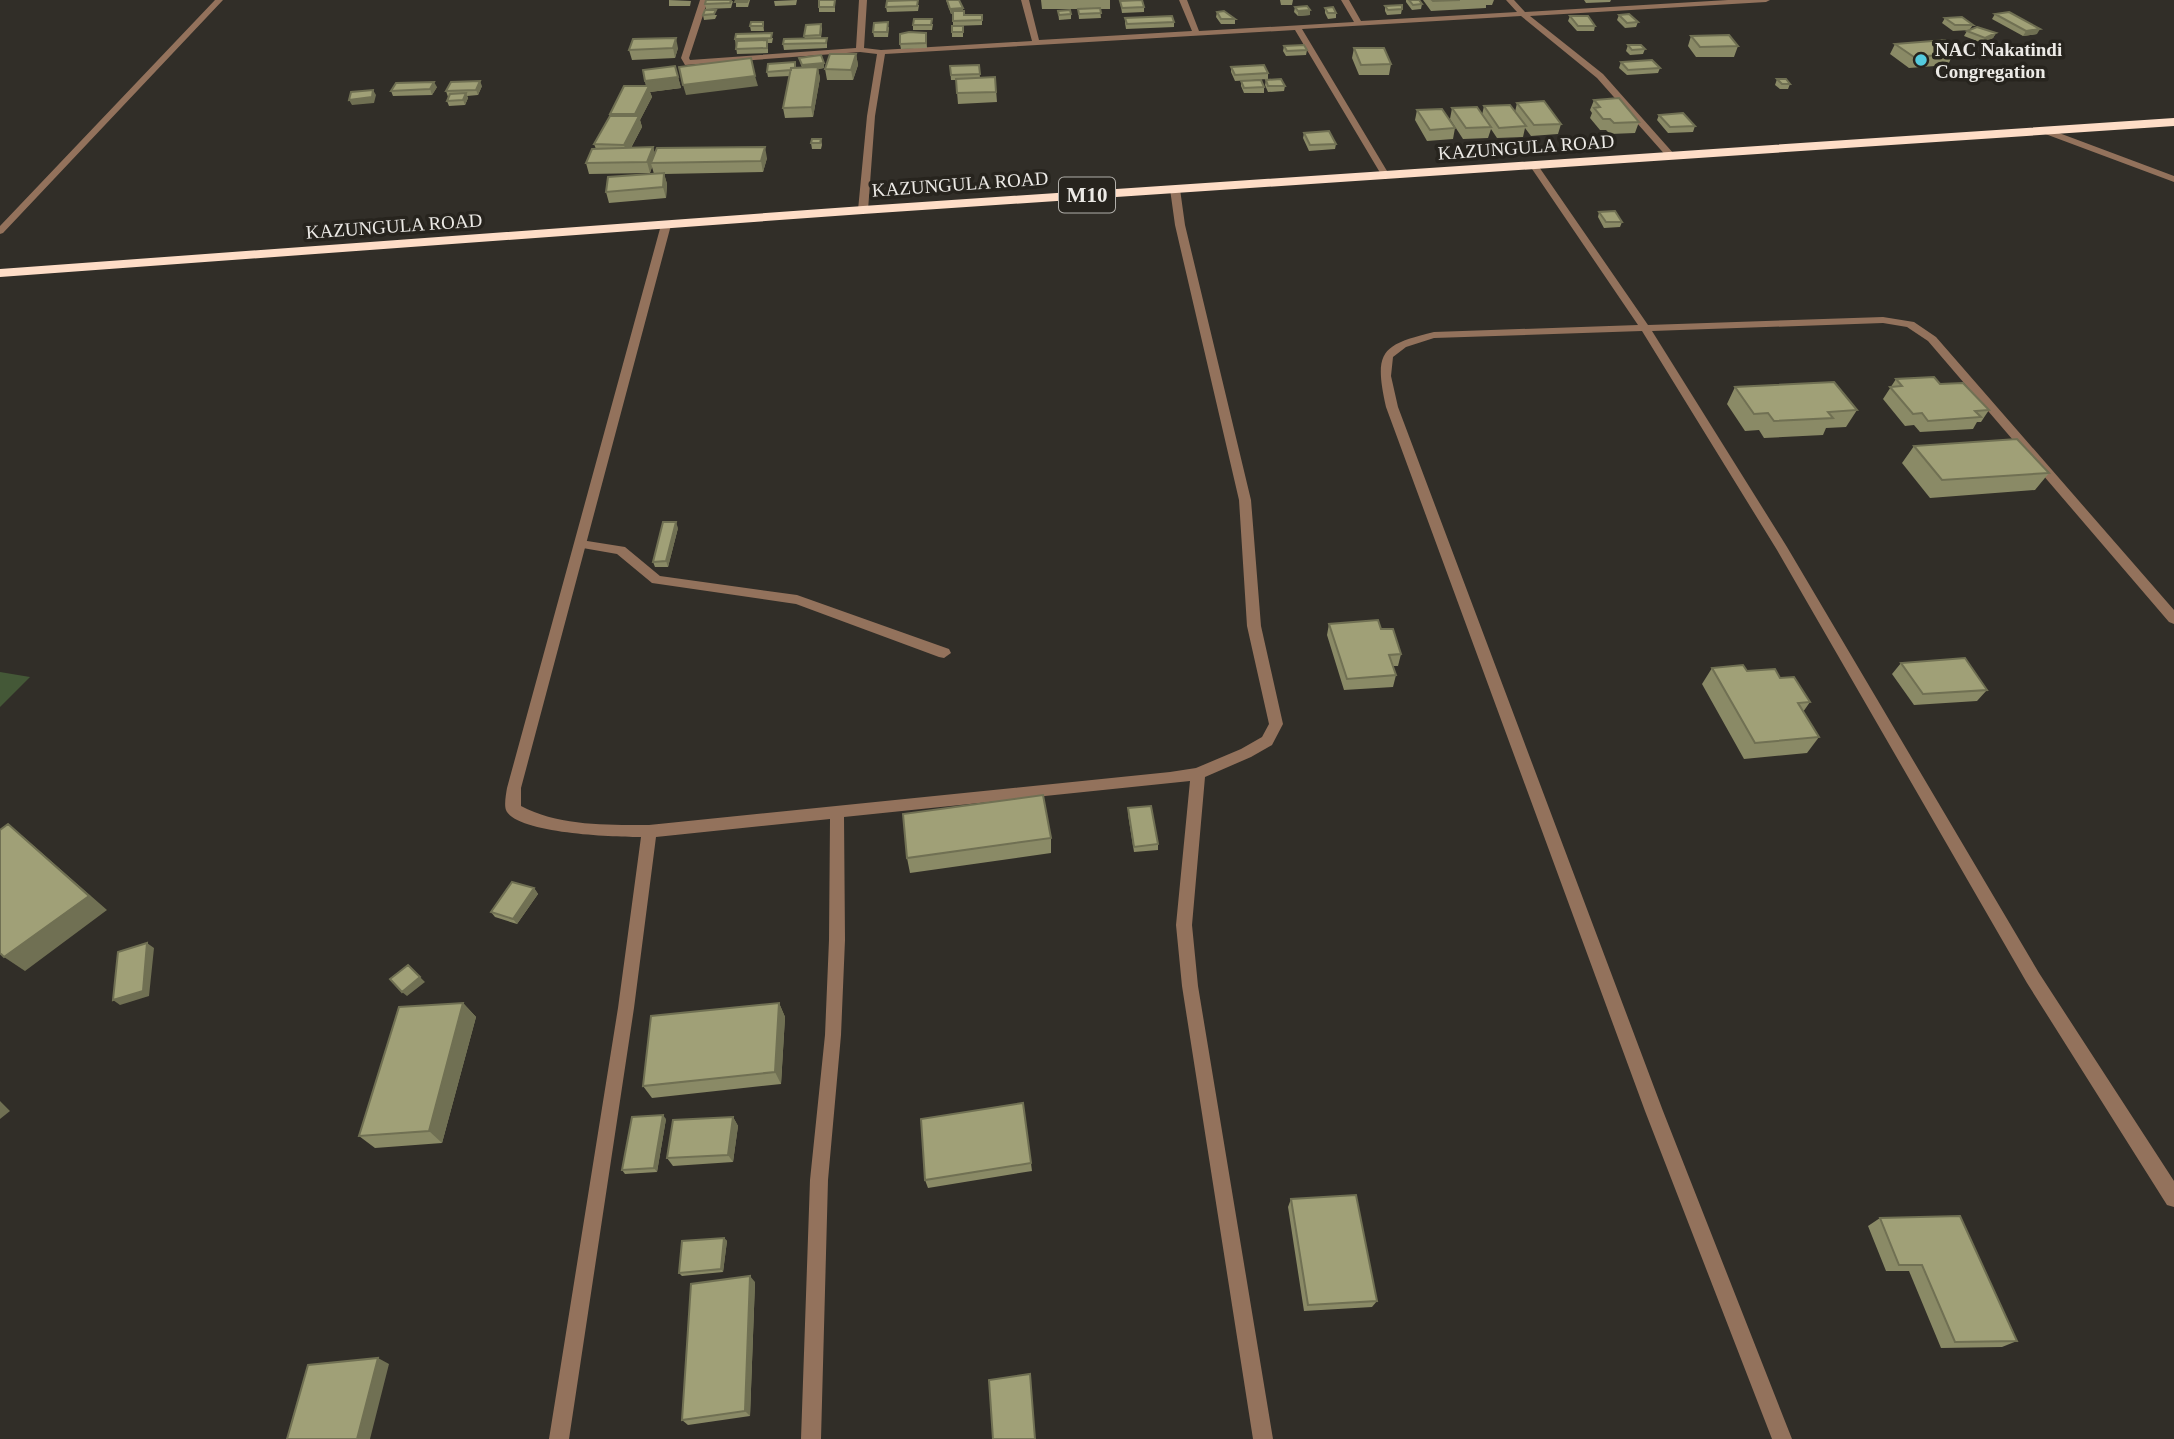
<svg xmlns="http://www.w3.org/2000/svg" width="2174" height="1439" font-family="Georgia,serif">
<rect width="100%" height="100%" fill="#312e28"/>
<path fill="#445837" d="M0,672L30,677L0,707Z"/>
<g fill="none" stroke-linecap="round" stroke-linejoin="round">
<path fill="#93725c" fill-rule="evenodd" d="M2043,127L2174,176V182L2040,132L2039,130Z
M581,540L625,547L660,576L797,595L949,649L951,653L944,658L939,657L796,604L652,583L617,554L577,547L575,544L577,541Z"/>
<path fill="#93725c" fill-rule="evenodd" d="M215,0H223L3,233L0,234V226Z
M700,0H708L689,58L690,60L856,48L859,0H867L864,48L881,50L1032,41L1021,0H1029L1039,40L1192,31L1179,0H1187L1199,31L1354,22L1341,0H1349L1361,21L1517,12L1506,0H1514L1525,12L1728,0H1770L1766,2L1530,16L1603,74L1674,154V158H1668L1597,78L1521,16L1302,29L1390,176L1386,179L1382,176L1295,30L885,54L875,116L868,210L863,213L858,210L867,116L877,54L860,52L685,65L681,58Z
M1531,164H1537L1648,325L1883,317L1914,322L1936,337L2174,610V624L2169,622L1928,341L1907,327L1883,323L1652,331L1787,547L2039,973L2174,1181V1207L2167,1205L2027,983L1777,550L1642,331L1434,338L1406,347L1393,357L1391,376L1398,407L1663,1111L1792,1439H1772L1645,1111L1386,407C1374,352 1380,345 1434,332L1638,325L1530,166Z
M1175,186L1180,189L1185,225L1251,500L1261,626L1283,724L1272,745L1251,757L1205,777L1192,925L1198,986L1273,1439H1253L1182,986L1176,925L1190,781L844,817L845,940L841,1035L828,1180L821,1439H801L810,1180L825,1035L829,940L830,819L656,837L634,1008L569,1439H549L618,1008L641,837C617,837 516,834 506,810C504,805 506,794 507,788L661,225L666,222L671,225L521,788V806C559,826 606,825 649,825L1170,772L1196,768L1241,749L1262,737L1269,724L1247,626L1239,500L1175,225L1170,189Z"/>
<path fill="#feddc7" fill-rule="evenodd" d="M2174,118V126L863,214L0,277V269L863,206Z"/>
</g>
<path fill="#8a8a66" d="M669,0L691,1L690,6H669Z
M736,0H750L748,7H736Z
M797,0L796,5L775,6L774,1Z
M835,0V12H819V7Z
M946,0L964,11V15H982V25L953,26V14H951Z
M1041,0H1110V9H1100L1101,18L1079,19L1078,9H1093H1042Z
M1280,0H1293L1292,5H1281Z
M1406,0H1419L1422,4L1421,9L1412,10L1406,2Z
M1423,0H1494L1492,5H1486V8L1431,11Z
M1584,0H1611L1610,2L1586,3Z
M733,1L731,8L706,9L705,4Z
M1120,1L1144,7V12L1122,13Z
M919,5L918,11L887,12L886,7Z
M1385,6L1402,9L1401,14L1387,15L1385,11Z
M1295,7L1310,10V15L1298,16L1294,12Z
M1325,8L1336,13V18L1328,19L1325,13Z
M1058,11L1071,14V19L1059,20Z
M1217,12L1235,19V24H1221L1216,17Z
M1995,14L2037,34L2023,36L1992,19Z
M703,15H717L715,19L704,20Z
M1619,15L1638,22L1636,27L1625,28L1617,20Z
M1570,16L1595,26L1594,31H1577L1568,21Z
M1125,18L1174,22V27L1126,29L1125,23Z
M1945,18L1973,25L1970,29L1996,33L1993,38L1982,43L1964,36L1967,31L1970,30L1953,31L1942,23Z
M763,22L764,31H751L750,26Z
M821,24L822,29L821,38H827V48L784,50L783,44L805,39L804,36Z
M933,24L932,30H913V25Z
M952,26H963V37H952Z
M889,27L888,37H874L873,32Z
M926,33L927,48L901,49L900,44Z
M1691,36L1738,46L1734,57H1696L1688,46Z
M773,38L772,43H768V53L737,54L735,39Z
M1895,44L1952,45L1949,51L1953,54L1948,65L1909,68L1890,54Z
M1628,45L1645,49L1643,54L1630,55L1626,51Z
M1284,46L1307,50L1306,55L1286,56L1283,51Z
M678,48L675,58L632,60L629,50Z
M1354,48L1391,64L1389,75H1359L1352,58Z
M856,54L858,65L853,80H827L825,69Z
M799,58L824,63V68L818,69L820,78L813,117L785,118L783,108L790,76L768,77L767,72L802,68Z
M1621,62L1660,68L1658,73L1627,75L1619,68Z
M979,65L980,78L995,77L997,102L958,104L956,80H951L950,66Z
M675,66L681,88L650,92L652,97L640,120L642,127L631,148L653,147L655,154L767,158L763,172L664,174L667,184L666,198L609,203L606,192L654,174L652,167L650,173L589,174L586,163L596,149L594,144L610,116V114L646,86L645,81Z
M1231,67L1268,73V79L1235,81L1231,72Z
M1777,79L1790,84L1788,89H1780L1775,85Z
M1266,80L1285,86L1284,91L1268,92L1265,85Z
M1241,81L1264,87V93H1244L1241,86Z
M482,86L478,95L467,96L468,98L465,105L449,106L447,101L448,97L446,91Z
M437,87L432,95L393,96L391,91Z
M1594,100L1639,122L1635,133L1610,134L1606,130H1600L1590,118L1592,113L1590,110Z
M1517,103L1561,124L1558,134L1531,136L1525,128L1523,137L1497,138L1491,129L1488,138L1463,139L1450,119L1452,108L1482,115L1484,106L1515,112Z
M1417,110L1455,128L1453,139L1427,141L1415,120Z
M1659,115L1695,126L1693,132L1668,133L1657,120Z
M1304,133L1336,144L1335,149L1309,151L1303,138Z
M821,139L822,145L821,149H812L811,143Z
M1599,212L1622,222L1620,227L1604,228L1598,217Z
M1896,379L1940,384L1989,410L1981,422H1977L1973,429L1920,432L1914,425L1905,426L1883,399Z
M1735,387L1857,410L1846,427L1826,428L1823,435L1764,438L1759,430L1745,431L1727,404Z
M1914,446L2049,473L2035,490L1930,498L1902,463Z
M678,528L668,567H655L653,562Z
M1329,624L1381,629L1401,654L1398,666H1393L1396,675L1393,687L1344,690L1327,635Z
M1901,663L1987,690L1977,701L1914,705L1892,674Z
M1712,668L1747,671L1780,678L1810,702L1803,712L1819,737L1807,753L1744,759L1702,684Z
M1128,808L1158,844V850L1134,852L1128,814Z
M1051,838V853L910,873L907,858Z
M534,888L538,894L517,924L495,917L491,912Z
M463,1003L476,1017L442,1143L375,1148L359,1136Z
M779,1003L785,1017L781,1084L652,1098L643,1086Z
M1023,1103L1032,1171L928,1188L925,1180Z
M733,1117L738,1126L733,1162L673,1166L667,1158Z
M666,1119L657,1172L625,1174L622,1170Z
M1291,1199L1377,1301L1372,1307L1304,1311L1288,1207Z
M1880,1218L2017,1341L2002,1347L1941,1348L1909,1271H1886L1868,1226Z
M724,1238L727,1241L723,1272L682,1276L679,1273Z
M755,1282L750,1416L688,1425L682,1420Z"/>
<path fill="#707053" d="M963,8V13L951,14L950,9Z
M1310,10V15L1298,16V11Z
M2040,29L2037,34L2023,36L2026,31Z
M1996,33L1993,38L1982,43L1985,38Z
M676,38L678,48L675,58L673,48Z
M856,54L858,65L853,80L851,70Z
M824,63V68L818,69L820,78L813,117L802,65Z
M755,76L758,86L686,95L683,85Z
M678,77L681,88L650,92L652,97L640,120L642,127L627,155L624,145L637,120L635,114L647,89L645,81Z
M480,81L482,86L478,95L476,90Z
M434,82L437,87L432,95L430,89Z
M373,90L376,95L374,103L352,105L349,100Z
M466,93L468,98L465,105L463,100Z
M653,147L656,158L651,163L652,167L650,173L647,162Z
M765,147L767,158L763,172L761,161Z
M664,173L667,184L666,198L663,187Z
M676,522L678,528L668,567L666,561Z
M8,824L27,840L107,910L25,971L4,957Z
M534,888L538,894L517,924L513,919Z
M147,943L154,948L149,996L120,1005L113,1000Z
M420,977L425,982L407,996L402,992Z
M463,1003L476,1017L442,1143L429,1131Z
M779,1003L785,1017L781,1084L775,1072Z
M0,1101L10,1111L0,1119Z
M663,1115L666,1119L657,1172L654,1168Z
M733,1117L738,1126L733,1162L728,1155Z
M724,1238L727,1241L723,1272L721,1269Z
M750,1276L755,1282L750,1416L745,1411Z
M378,1358L389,1364L370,1439H357Z"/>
<path fill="#a0a077" stroke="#707053" stroke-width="2" d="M706,0H731L730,3L705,4Z
M736,0H748L747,2H735Z
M819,0H835L834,7H819Z
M918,0L917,6L886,7L887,1Z
M947,0H959L963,8L950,9Z
M1142,0L1144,7L1122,8L1120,1Z
M1409,0H1419L1422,4L1413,5Z
M1432,0H1460L1433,1Z
M1402,5V9L1388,10L1385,6Z
M1307,6L1310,10L1298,11L1295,7Z
M1333,7L1336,13H1328L1325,8Z
M1100,8L1101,13L1079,14L1078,9Z
M705,10H716L714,14L703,15Z
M1070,10L1071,14L1059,15L1058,11Z
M953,11H964V15H982V20L953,21Z
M1224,11L1235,19H1221L1217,12Z
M2009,12L2040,29L2026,31L1995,14Z
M1629,14L1638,22L1627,23L1619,15Z
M1172,16L1174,22L1127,24L1125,18Z
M1570,16H1588L1595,26H1578Z
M1962,17L1973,25H1955L1945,18Z
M914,19H932L931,25H913Z
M751,22H763V26H750Z
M888,22L887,32H873L874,23Z
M821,24L820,35L804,36L806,25Z
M952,26H963V32H952Z
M1977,27L1996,33L1985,38L1967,31Z
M909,32L926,33V43L900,44V34Z
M772,33L771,38L735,39L736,34Z
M1729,35L1738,46L1700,47L1691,36Z
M676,38L673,48L629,50L633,39Z
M827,38L826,43L783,44L784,39Z
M767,40V48L736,49L737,41Z
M1945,40L1952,45L1941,46L1953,54L1914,57L1895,44Z
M1304,45L1307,50L1287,51L1284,46Z
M1628,45H1641L1645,49L1632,50Z
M1354,48H1384L1391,64L1361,65Z
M830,54H856L851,70L825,69Z
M821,55L824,63L802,65L799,58Z
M751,58L755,76L683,85L679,67Z
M1652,60L1660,68L1628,70L1621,62Z
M795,62V68H791V70L767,72L768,64Z
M979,65L980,74L951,75L950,66Z
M1264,65L1268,73L1235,75L1231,67Z
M675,66L678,77L645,81L643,70Z
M818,67L812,107L783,108L791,68Z
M995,77L996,92L957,93L956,79Z
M1281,79L1285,86H1268L1266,80Z
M1777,79H1786L1790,84H1782Z
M1261,80L1264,87L1244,88L1241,81Z
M480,81L476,90L446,91L451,82Z
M434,82L430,89L391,91L396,83Z
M624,86H649L635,114H610Z
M373,90L372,97L349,100L351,92Z
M466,93L463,100L447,101L450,94Z
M1619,98L1639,122L1614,123L1610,119H1603L1594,108L1600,107L1594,100Z
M1544,101L1561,124L1534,125L1517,103Z
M1510,105L1526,126L1499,128L1484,106Z
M1477,107L1491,127L1466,128L1452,108Z
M1442,109L1455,128L1430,130L1417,110Z
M1683,113L1695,126L1670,127L1659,115Z
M610,116H639L624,145L594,144Z
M1329,131L1336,144L1310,145L1304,133Z
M812,139H821L820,143H811Z
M653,147L647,162L586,163L592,149Z
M765,147L761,161L651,163L657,148Z
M664,173L663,187L606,192L608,177Z
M1615,211L1622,222H1606L1599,212Z
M1934,377L1940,384L1963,383L1989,410L1975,411L1981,417L1928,421L1922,413L1913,414L1890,387L1902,386L1896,379Z
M1834,382L1857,410L1828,412L1833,418L1774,421L1768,413L1754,414L1735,387Z
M2017,439L2049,473L1942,480L1914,446Z
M663,522H676L666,561L653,562Z
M1378,620L1381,629H1393L1401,654L1389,655L1396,675L1347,679L1329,624Z
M1965,658L1987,690L1923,694L1901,663Z
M1743,665L1747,671L1775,669L1780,678L1794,677L1810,702L1798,703L1819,737L1755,743L1712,668Z
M1043,795L1051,838L907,858L903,814Z
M1151,806L1158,844L1134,847L1128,808Z
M8,824L89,896L4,957L0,953V830Z
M512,882L534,888L513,919L491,912Z
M147,943L143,991L113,1000L118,952Z
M408,965L420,977L402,992L390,979Z
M463,1003L429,1131L359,1136L399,1007Z
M779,1003L775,1072L643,1086L651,1016Z
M1023,1103L1031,1163L925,1180L921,1119Z
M663,1115L654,1168L622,1170L632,1117Z
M733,1117L728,1155L667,1158L673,1120Z
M1356,1195L1377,1301L1308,1305L1291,1199Z
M1960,1216L2017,1341L1955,1342L1922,1265H1899L1880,1218Z
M724,1238L721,1269L679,1273L682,1241Z
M750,1276L745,1411L682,1420L691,1284Z
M378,1358L357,1439H287L308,1365Z
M1030,1374L1035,1439H993L989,1380Z"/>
<circle fill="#54cade" stroke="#27241e" stroke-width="2.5" cx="1921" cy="60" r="7"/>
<g text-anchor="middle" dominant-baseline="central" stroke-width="7" stroke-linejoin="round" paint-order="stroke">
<g font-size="19" font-weight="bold" fill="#eceae6" stroke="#27241e" text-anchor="start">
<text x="1935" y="49">NAC Nakatindi<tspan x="1935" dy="22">Congregation</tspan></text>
</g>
<g font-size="19" fill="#eceae6" stroke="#27241e">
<text transform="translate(1526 147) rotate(-4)">KAZUNGULA ROAD</text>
<text transform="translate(960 184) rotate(-4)">KAZUNGULA ROAD</text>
<text transform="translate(394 226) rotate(-4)">KAZUNGULA ROAD</text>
</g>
<rect fill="#27241e" stroke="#b1afaa" stroke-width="2" x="1059" y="177.5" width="56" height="35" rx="5"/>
<g font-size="21" font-weight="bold" fill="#eceae6">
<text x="1087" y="195">M10</text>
</g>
</g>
</svg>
